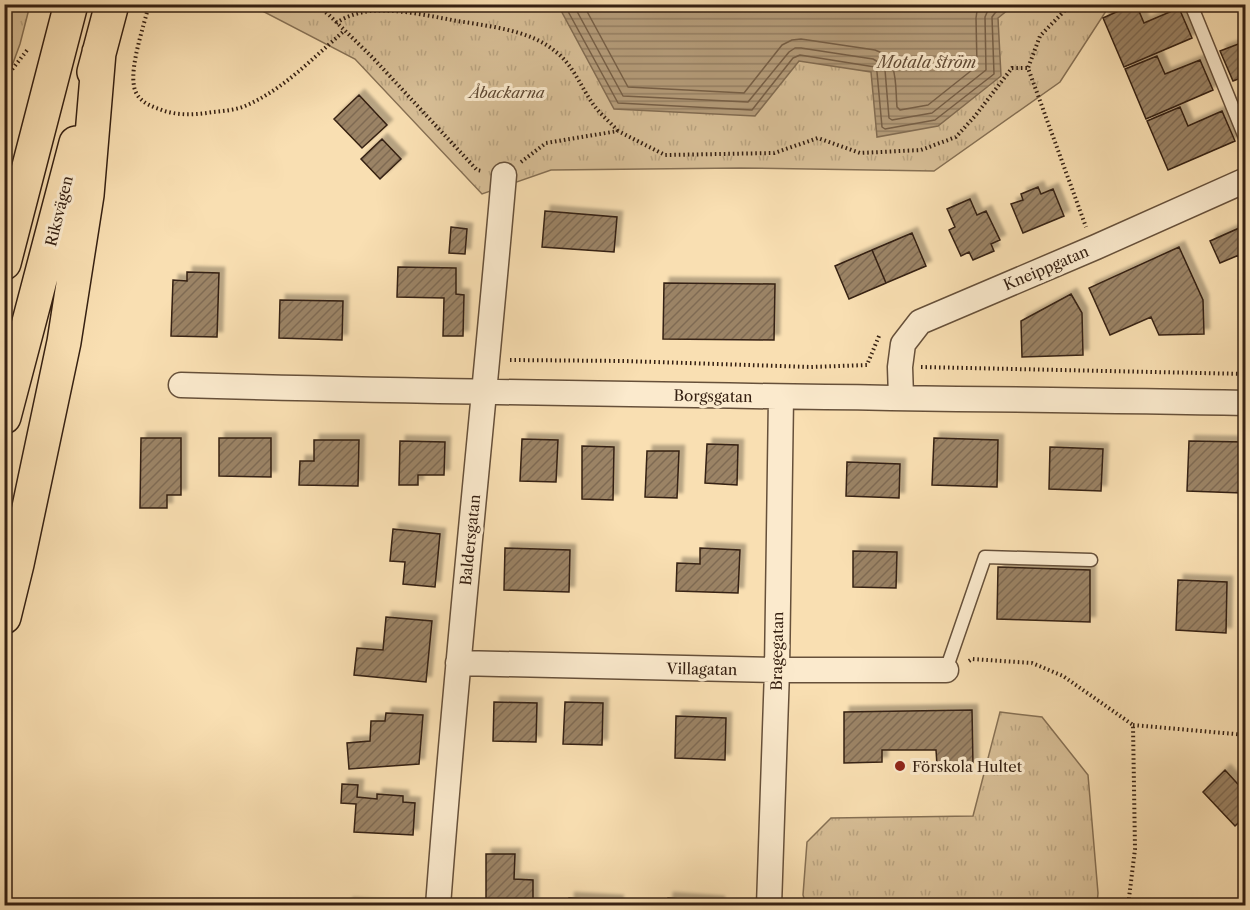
<svg xmlns="http://www.w3.org/2000/svg" width="1250" height="910" font-family="'Libre Caslon Text',serif">
<defs>
<pattern id="grass-tufts" width="24" height="20" patternUnits="userSpaceOnUse" patternTransform="scale(1.5)"><rect width="24" height="20" fill="#d8bf97"/><path d="M3 7l-1-3M5 7V3M7 7l1-3M15 17l-1-3M17 17v-4M19 17l1-3" fill="none" stroke="#baa481"/></pattern>
<pattern id="water-rules" width="6" height="5" patternUnits="userSpaceOnUse" patternTransform="scale(1.5)"><rect width="6" height="5" fill="#b69e7c"/><path d="M0 2.5h6" fill="none" stroke="#958064"/></pattern>
<pattern id="building-hatch" width="6" height="6" patternUnits="userSpaceOnUse" patternTransform="scale(1.5)"><rect width="6" height="6" fill="#9b8365"/><path d="M-1 1l2-2M0 6l6-6M5 7l2-2" fill="none" stroke="#7f6b52"/></pattern>
<filter id="shadow"><feDropShadow dx="5.5" dy="-5.5" stdDeviation="1.5" flood-color="#0004"/></filter>
</defs>
<rect width="100%" height="100%" fill="#f9dfb2"/>
<filter id="stains"><feTurbulence type="fractalNoise" baseFrequency=".00333" numOctaves="4"/><feColorMatrix values="0 0 0 0 .2 0 0 0 0 .09 0 0 0 0 .02 0 0 0 .5 -.17"/></filter>
<radialGradient id="worn" r=".72"><stop offset=".6" stop-color="#630" stop-opacity="0"/><stop offset="1" stop-color="#630" stop-opacity=".3"/></radialGradient>
<path fill="url(#grass-tufts)" stroke="#867054" stroke-width="1.5" d="M5,4L30,5L20,44L5,85Z
M251,5H1110L1060,82L934,171L740,168L551,170L482,194L355,59Z
M1000,712L1042,717L1088,775L1098,893L1097,905H806L803,895L807,842L831,818L973,816Z"/>
<path fill="url(#water-rules)" stroke="#826c52" stroke-width="1.5" d="M558,5H1014L998,18L1001,76L938,126L877,137L871,72L799,61L755,116L614,109Z"/>
<g fill="none" stroke-linecap="round" stroke-linejoin="round">
<path stroke="#765f47" stroke-width="1.5" d="M564,4L618,103L752,110L793,58L800,55L875,67L877,72L882,127L885,129L935,120L994,74L992,17L995,13L1005,4
M573,4L623,96L748,102L789,52L795,48H801L873,59L880,63L885,70L889,118L892,120L932,113L986,70L985,17L988,10L993,4
M583,4L628,87L744,93L782,45L792,40L801,39L875,50C899,57 895,86 897,107L900,110L928,105L977,66L976,18L977,11L980,4"/>
</g>
<path fill="url(#building-hatch)" stroke="#352012" stroke-width="1.5" filter="url(#shadow)" d="M1134,4H1136L1144,23L1179,8L1192,38L1124,67L1103,18Z
M1246,41V76L1233,81L1220,51Z
M1157,56L1165,74L1200,60L1213,90L1146,119L1125,69Z
M359,95L387,125L362,148L334,119Z
M1180,107L1188,126L1222,111L1235,141L1168,170L1147,121Z
M382,139L401,159L380,179L361,159Z
M1038,187L1041,194L1053,189L1064,216L1023,233L1011,204L1023,200L1021,194Z
M970,199L977,215L986,211L1000,240L991,244L994,251L973,260L969,252L961,256L949,230L955,227L947,209Z
M545,211L617,217L614,252L542,247Z
M1246,225V270L1239,255L1220,263L1210,241Z
M451,227L467,229L465,254L449,253Z
M912,233L926,266L886,283L872,250Z
M1179,247L1203,300L1204,334L1159,335L1151,317L1110,335L1089,288Z
M872,250L886,283L849,299L835,266Z
M398,267L456,268V294L464,295L463,336H443L444,298L397,297Z
M187,272L219,273L217,337L171,336L173,280L187,281Z
M664,283L775,284L774,340L663,339Z
M1071,294L1082,313L1083,355L1022,357L1021,321Z
M280,300L343,301L342,340L279,338Z
M141,438H181V495H167V508H140Z
M219,438H271V477L219,476Z
M934,438L998,440L997,487L932,485Z
M522,439L558,440L556,482L520,481Z
M314,440H359L358,486L299,485L300,461H314Z
M400,441L445,442L444,475H418V485H399Z
M1189,441L1244,442L1242,493L1187,491Z
M707,444L738,445L737,485L705,483Z
M582,446L614,447L613,500L582,499Z
M1050,447L1103,449L1101,491L1049,489Z
M647,451H679L677,498L645,497Z
M847,462L900,464L899,498L846,496Z
M393,529L440,534L435,587L403,584L405,562L390,561Z
M505,548L570,550L569,592L504,590Z
M700,548L740,550L738,593L676,591L677,563L700,564Z
M853,551L897,552L896,588L853,587Z
M998,567L1090,570V622L997,619Z
M1178,580L1227,582L1226,633L1176,630Z
M386,617L432,621L426,682L354,675L357,648L383,650Z
M494,702L537,703L536,742L493,741Z
M565,702L603,703L602,745L563,744Z
M972,710L973,765H937L936,750H882V762L844,763V712Z
M386,713L423,715L419,764L349,769L347,743L370,741L371,721H385Z
M676,716L726,718L725,760L675,758Z
M1225,770L1246,793V816L1235,826L1203,792Z
M342,784L358,785L357,797L377,799V794L403,796V802L415,803L413,835L354,832L356,804L341,803Z
M486,854H515L514,879L533,880V906H486Z
M569,898L618,901L617,906H569Z
M668,898L719,902V906H667Z
M348,903L379,906H347Z"/>
<g fill="none" stroke-linecap="round" stroke-linejoin="round">
<defs>
<path id="lane" d="M1192,7L1246,140
M946,670L985,557L1091,560"/>
<path id="street" d="M181,385C536,395 891,397 1246,403
M901,397L900,367L903,344L920,322L1096,247L1246,180
M458,663L777,670H946
M438,906C456,662 483,418 504,175
M769,906L777,670L781,397"/>
<path id="highway" d="M94,72L112,4
M4,263L71,4
M4,417L76,143
M4,617L17,564L64,342L87,195L99,52"/>
</defs>
<use href="#lane" stroke="#66503a" stroke-width="15"/>
<use href="#street" stroke="#66503a" stroke-width="27"/>
<use href="#highway" stroke="#352012" stroke-width="36"/>
<path stroke="#352012" stroke-width="4" stroke-dasharray="1.5 3" stroke-linecap="butt" d="M149,4C144,26 130,65 134,86C136,99 147,105 159,109C176,116 195,115 213,112C224,111 235,110 245,106C283,90 313,58 344,31
M315,4L329,15L373,58L477,170L482,171
M1071,4L1040,36L1028,68L1086,227
M336,23C347,16 357,13 370,11C398,9 425,15 452,20C485,26 530,29 556,52C573,65 581,87 593,104C600,114 610,122 618,131
M4,80L28,49
M521,162L546,143L618,131L665,155L774,153L818,138L860,153L921,150L956,137L975,116L1012,68H1028
M510,360L624,361L811,367L867,365L879,336
M921,367L1246,374
M969,661L972,659L1032,663L1063,676L1133,725L1135,849L1128,906
M1133,725L1246,735"/>
<use href="#lane" stroke="#fbeacd" stroke-width="12"/>
<use href="#street" stroke="#fbeacd" stroke-width="24"/>
<use href="#highway" stroke="#f9dfb2" stroke-width="33"/>
</g>
<circle fill="#8f2418" stroke="#fbeacd" stroke-width="2" cx="900" cy="766" r="6"/>
<g text-anchor="middle" dominant-baseline="central" stroke-width="6" stroke-linejoin="round" paint-order="stroke">
<g font-size="15" font-style="italic" fill="#5e4833" stroke="#fbeacd">
<text x="507" y="92">Åbackarna</text>
</g>
<g font-size="15" fill="#352012" stroke="#fbeacd">
<text transform="translate(59 211) rotate(-76)">Riksvägen</text>
<text transform="translate(1046 268) rotate(-23)">Kneippgatan</text>
<text transform="translate(713 396) rotate(1)">Borgsgatan</text>
<text transform="translate(470 540) rotate(-84)">Baldersgatan</text>
<text transform="translate(777 651) rotate(-89)">Bragegatan</text>
<text transform="translate(702 669) rotate(1)">Villagatan</text>
</g>
<g font-size="15" fill="#352012" stroke="#fbeacd" text-anchor="start">
<text x="912" y="766">Förskola Hultet</text>
</g>
<g font-size="16" font-style="italic" fill="#624c37" stroke="#fbeacd">
<text x="927" y="62">Motala ström</text>
</g>
</g>
<rect width="1250" height="910" fill="none" stroke="#f9dfb2" stroke-width="24"/>
<rect x="6" y="6" width="1238" height="898" fill="none" stroke="#352012" stroke-width="3"/>
<rect x="12" y="12" width="1226" height="886" fill="none" stroke="#352012" stroke-width="1.5"/>
<rect width="100%" height="100%" filter="url(#stains)"/>
<rect width="100%" height="100%" fill="url(#worn)"/>
</svg>
